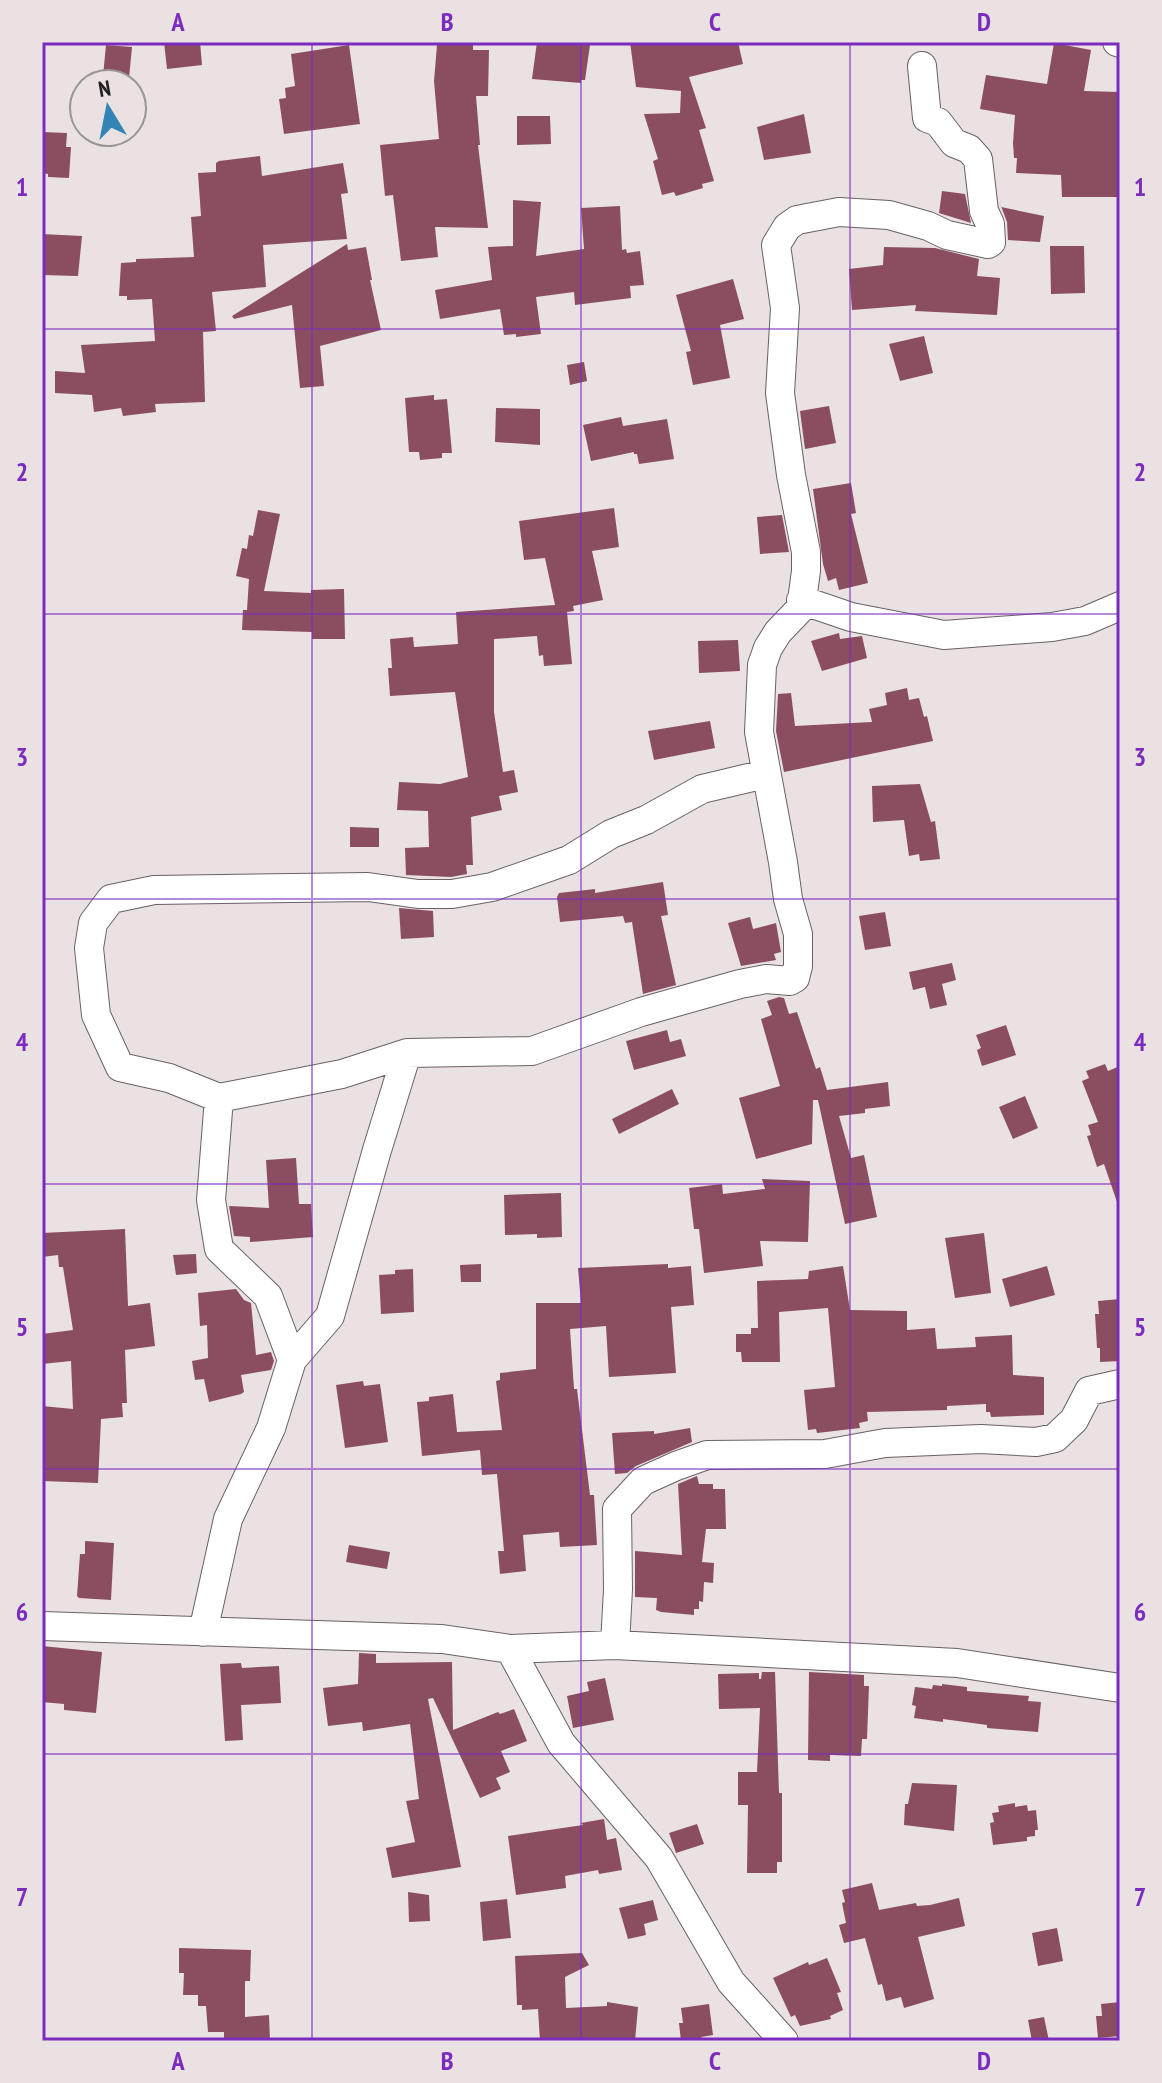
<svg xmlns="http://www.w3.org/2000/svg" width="1162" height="2083" font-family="'PT Sans Narrow',sans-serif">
<rect width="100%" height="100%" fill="#eae1e3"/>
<path fill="#8a4e60" d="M164,42H200L202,65L167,69Z
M537,42L590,45L585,80H581V83L532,79Z
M630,42H738L743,64L689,77L706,128L699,130L714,181L702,184L703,188L676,196L674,192L662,195L653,161L658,159L644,114L680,113L681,91L636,87Z
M1054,43L1091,50L1084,91L1120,92V197H1062L1061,175L1016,173L1017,158H1014L1013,143L1015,115L980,109L986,75L1047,84Z
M106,45L132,47L129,78L103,76Z
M349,45L360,124L284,134L279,99L286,98L285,88L295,86L291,54Z
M437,45H473V50H489L488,96H476L480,145H478L488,228L435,227L438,257L401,261L393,195L385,196L380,145L439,139L434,81Z
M804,114L811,153L764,160L757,127Z
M517,116H550L551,144L517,145Z
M42,132L67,133L66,147H71L69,178L48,177V174L42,173Z
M260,156L262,176L343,163L348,193L341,194L347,239L263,245L266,287L212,292L216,331L203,332L205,402L155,404L156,412L123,416L121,408L94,412L92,395L55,393V371L85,373L81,345L155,341L152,299L127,300V296H119L121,263L136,262V259L194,257L191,217L201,216L198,173L216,172V163L219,161Z
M942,191L965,194L971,223L939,213Z
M1000,197L1001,207L1044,216L1040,242L1008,240L1007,222L1001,206Z
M513,200L541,202L536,256L584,249L581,208L620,206L622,250L626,249L627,253L640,251L644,285L630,286L631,298L575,305L574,292L536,297L541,334L516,337V334L504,335L500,309L440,319L435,290L492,280L488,247L513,246Z
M42,234L82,236L78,276L42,275Z
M347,244L348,250L366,247L372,280H370L381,330L320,346L324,386L300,388L292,305L234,319L232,316Z
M1050,246H1084L1085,293L1051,294Z
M884,247L935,248L979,259L977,276L1000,278L997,315L915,311L916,305L852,310L849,269L883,265Z
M733,279L744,319L720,325L730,378L693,385L686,352L691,351L676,295Z
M924,336L933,373L900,381L889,344Z
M584,362L587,381L570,385L567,365Z
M434,395V400L447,399L452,453H442V458L420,460L419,452H409L405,398Z
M829,406L836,443L805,449L800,411Z
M496,408L540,409V445L495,442Z
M621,417L623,426L667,419L674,459L639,464L637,454H634V452L591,461L583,425Z
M851,483L856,513L851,514L868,583L839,590L836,578L828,581L823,564L813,489Z
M614,508L619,547L592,551L603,600L573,606L574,611L567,612L572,664L544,666L543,655L539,656L537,636L494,639V712L503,772L514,770L518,792L499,796L502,810L471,817L473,865H466L467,874L451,877L406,875L405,848L429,847L428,811L397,810L399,782L440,784L468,777L455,692L390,696L388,668H392L390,639L413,637L414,647L458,644L456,612L555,605L545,558L524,560L519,521Z
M258,510L280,514L264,591L311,593V590L344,589L345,639H312V632L242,630L243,610H247L249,579L236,576L242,548L247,549L249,535L253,536Z
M782,515L789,552L760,554L757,517Z
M839,633L840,639L862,636L867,658L822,671L811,641Z
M738,640L740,671L699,673L698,641Z
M907,688L909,700L919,698L924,717L927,716L933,741L784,772L776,731L778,694L791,693L795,726L872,722L869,709L887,705L885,693Z
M710,721L715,748L654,760L648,731Z
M920,784L931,822L935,821L940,859L920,861L919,854L909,856L904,820L873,822L872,786Z
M350,827L379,828V847H350Z
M663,882L668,915L661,916L676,985L643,994L632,922L625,923L623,916L560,922L557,897L559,893L595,889V893Z
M399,908L433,911L434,937L401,939Z
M885,912L891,946L865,950L859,916Z
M750,917L753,929L776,923L781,952L774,954L776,960L741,966L728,923Z
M952,963L956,980L942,984L947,1005L930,1009L925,987L913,990L909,972Z
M779,997L784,998L789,1014L797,1012L816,1069L820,1067L827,1090L888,1082L890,1106L865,1109V1113L839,1116L851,1158L864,1155L877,1217L845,1224L818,1100H813L812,1144L756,1159L739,1098L780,1086L761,1019L772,1015L767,1001Z
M1006,1025L1016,1055L982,1066L977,1050L981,1048L976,1035Z
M667,1030L670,1042L681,1039L686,1056L634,1070L626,1041Z
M1105,1064L1108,1071L1120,1066V1202H1117L1104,1164L1097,1167L1087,1136L1091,1135L1088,1125L1098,1122L1082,1081L1089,1078L1086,1071Z
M672,1089L679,1104L619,1134L612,1119Z
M1025,1096L1038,1128L1013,1139L999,1107Z
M296,1158L299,1204H311L313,1237L250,1242V1237L234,1236L229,1206L269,1208L266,1160Z
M762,1179L810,1181L808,1242L760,1241L763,1266L704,1273L699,1229H694L689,1188L722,1184L723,1194L765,1189Z
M561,1193L562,1237L537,1238V1234L505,1235L504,1195Z
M125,1229L128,1306L150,1303L155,1346L125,1350L127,1403H122L123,1417L101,1419L98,1483L42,1481V1406L73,1409L71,1361L42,1364V1334L73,1330L63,1267H59L58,1255L42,1257V1233Z
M984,1233L991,1293L955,1298L945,1238Z
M196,1254L197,1273L176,1275L173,1255Z
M481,1264V1282H461L460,1265Z
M668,1264V1268L691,1266L694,1305L671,1307L676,1373L609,1377L606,1326L570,1329L574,1389H577L590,1495H594L597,1545L560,1547L559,1532L523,1535L526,1571L500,1574L498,1551H504L497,1474L482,1475L480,1450L422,1456L417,1402L429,1401V1397L453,1394L457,1432L502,1430L496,1381L500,1380V1373L536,1369V1303H581L578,1268Z
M843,1266L850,1310L907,1311V1330L935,1328L937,1349L976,1347L975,1337L1012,1335L1013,1375L1044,1377V1415L991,1417L990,1412H986V1404L947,1406V1410L867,1412L868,1421L859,1423L860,1428L817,1433L816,1429L808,1430L804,1390L835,1387L828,1308L779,1312L780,1362H742L741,1352H736V1334H751V1328H758L757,1281L808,1279L809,1271Z
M1047,1266L1055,1295L1010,1307L1002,1279Z
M413,1269L414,1312L381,1314L379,1275L395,1274V1270Z
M236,1289L244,1300L251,1303L256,1355L271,1352L274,1361L271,1370L241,1375L244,1392L241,1394L209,1402L204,1379L195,1380L192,1361L208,1358L207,1325L200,1326L198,1293Z
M1120,1299V1361L1100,1362V1348H1097L1095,1314H1099L1098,1301Z
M363,1381L364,1386L380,1384L388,1442L345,1448L336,1385Z
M690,1428L692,1442L636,1466L627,1473L615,1474L612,1433L654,1431V1434Z
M697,1476L699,1484H713V1489H725L726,1529H706L702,1562L714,1563L713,1583L704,1582L703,1602L699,1601V1609H694V1615L661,1612L656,1610L657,1598L635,1597V1551L682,1555L678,1484Z
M85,1541L114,1543L111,1600L79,1598L77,1596L80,1554H85Z
M349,1545L390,1552L387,1569L346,1562Z
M42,1646L102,1652L96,1713L64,1710V1704L42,1702Z
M359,1653L376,1654V1663L452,1662L453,1730L498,1712L500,1714L514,1709L527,1741L501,1751L510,1772L496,1778L501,1789L480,1798L433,1698L428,1699L461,1867L392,1878L386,1848L415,1842L406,1801L419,1799L410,1724L363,1731L362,1722L328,1726L323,1688L358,1684Z
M241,1663L242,1668L279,1666L281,1703L241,1705L243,1740L225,1741L220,1664Z
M762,1672H775L779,1793H782V1862H777V1873H747L748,1805H738V1772H757L760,1708L719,1709L718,1674L759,1673V1679H761Z
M809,1672L864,1675V1686H869L867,1739H862L861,1756L830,1755V1761L808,1760Z
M605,1678L614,1720L573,1728L567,1696L589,1691L587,1682Z
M942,1684L967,1687V1691L1029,1696L1028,1701L1041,1702L1038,1732L987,1728V1725L943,1719V1722L914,1718L916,1706L912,1705L915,1687L932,1689L933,1685L942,1686Z
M912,1783L957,1785L954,1831L904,1825L905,1804H908Z
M1015,1803V1807L1027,1805L1028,1811L1036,1810L1038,1830H1035V1836L1027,1837V1841L993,1845L990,1823L994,1822L992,1813L999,1812L998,1806Z
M604,1819L607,1840L616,1838L622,1870L599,1874L598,1870L565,1876L566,1888L516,1895L508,1836L583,1825L581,1823Z
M697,1824L704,1844L676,1853L669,1833Z
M872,1883L879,1910L916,1903L917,1906L930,1905L959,1898L965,1926L918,1937L934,1999L904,2008L901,1997L886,2001L882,1984L878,1985L865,1938L844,1943L839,1925L846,1923L842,1903L845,1902L842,1890Z
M408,1892L429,1895L430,1921L409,1922Z
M507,1899L511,1938L483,1941L480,1902Z
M653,1900L658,1920L644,1924L646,1935L628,1939L619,1908Z
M1057,1928L1063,1961L1038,1966L1032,1933Z
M179,1948L251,1950L250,1981H245V2017L269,2015L270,2041H224V2032H208L206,2006H198V1995H183L184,1973H179Z
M582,1953L589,1965L565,1977L566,2008L607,2006V2002L638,2007L635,2041H540L538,2009L522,2010V2005H517L515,1956Z
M827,1958L841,1992L837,1993L843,2010L830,2016L831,2019L800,2026L795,2015L791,2017L773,1978L808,1962L809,1965Z
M1120,2002V2036L1098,2038L1096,2016H1102L1101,2004Z
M709,2004L713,2035L701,2037L702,2041H681L679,2023H683L681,2008Z
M1044,2017L1049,2041H1032L1028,2020Z"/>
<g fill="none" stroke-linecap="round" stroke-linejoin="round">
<defs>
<path id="minor" d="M1117,42L1120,43
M801,600L851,617L944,635L1052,627L1085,621L1120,606
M765,774L702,789L646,820L611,834L569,860L492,887L452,894H418L368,887L154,890L111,899L93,923L89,948L96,1015L120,1067L169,1078L219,1098L342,1074L407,1053L532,1051L641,1012L740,984L766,979L790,981L795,978L798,966V934L788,899L783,862L759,732L762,665L768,648L778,632L801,608L806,571V552L791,475L780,393L785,308L776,245L787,227L797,220L839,212L889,215L928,226L947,235L988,244L991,242L990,224L984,211L978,159L969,149L954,143L938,122L927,118L922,66
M219,1098L211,1200L219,1249L268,1296L292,1360
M42,1626L442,1639L510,1649L615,1645L957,1663L1120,1688
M203,1632L228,1519L271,1428L292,1360L330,1316L377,1150L407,1053
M615,1645L618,1589L617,1509L643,1481L676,1466L707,1455L825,1454L885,1443L981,1439L1036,1442L1055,1438L1074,1420L1089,1391L1120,1384
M510,1649L561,1743L659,1858L731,1982L784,2041"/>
</defs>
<use href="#minor" stroke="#696163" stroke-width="30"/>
<use href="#minor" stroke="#fff" stroke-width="28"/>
</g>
<path fill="none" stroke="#7b2cbf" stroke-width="2" stroke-opacity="0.55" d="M312,42V2041M581,42V2041M850,42V2041M42,329H1120M42,614H1120M42,899H1120M42,1184H1120M42,1469H1120M42,1754H1120"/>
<rect width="1162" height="2083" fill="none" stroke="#eae1e3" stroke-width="88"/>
<g transform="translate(108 108) rotate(350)"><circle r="38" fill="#eae1e3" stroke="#9a9495" stroke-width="2"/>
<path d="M0-6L14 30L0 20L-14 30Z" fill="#3184b4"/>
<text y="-12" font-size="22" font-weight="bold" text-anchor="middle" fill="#232021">N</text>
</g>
<rect x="44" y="44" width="1074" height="1995" fill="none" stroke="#7b2cbf" stroke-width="3"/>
<g font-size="26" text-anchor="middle" font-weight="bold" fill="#7b2cbf">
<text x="178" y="31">A</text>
<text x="447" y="31">B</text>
<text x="715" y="31">C</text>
<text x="984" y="31">D</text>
<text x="22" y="196">1</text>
<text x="1140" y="196">1</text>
<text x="22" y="481">2</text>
<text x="1140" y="481">2</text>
<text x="22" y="766">3</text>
<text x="1140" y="766">3</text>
<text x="22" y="1051">4</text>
<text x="1140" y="1051">4</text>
<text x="22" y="1336">5</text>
<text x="1140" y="1336">5</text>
<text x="22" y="1621">6</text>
<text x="1140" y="1621">6</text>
<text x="22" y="1906">7</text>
<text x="1140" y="1906">7</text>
<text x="178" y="2070">A</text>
<text x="447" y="2070">B</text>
<text x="715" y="2070">C</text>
<text x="984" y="2070">D</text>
</g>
</svg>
